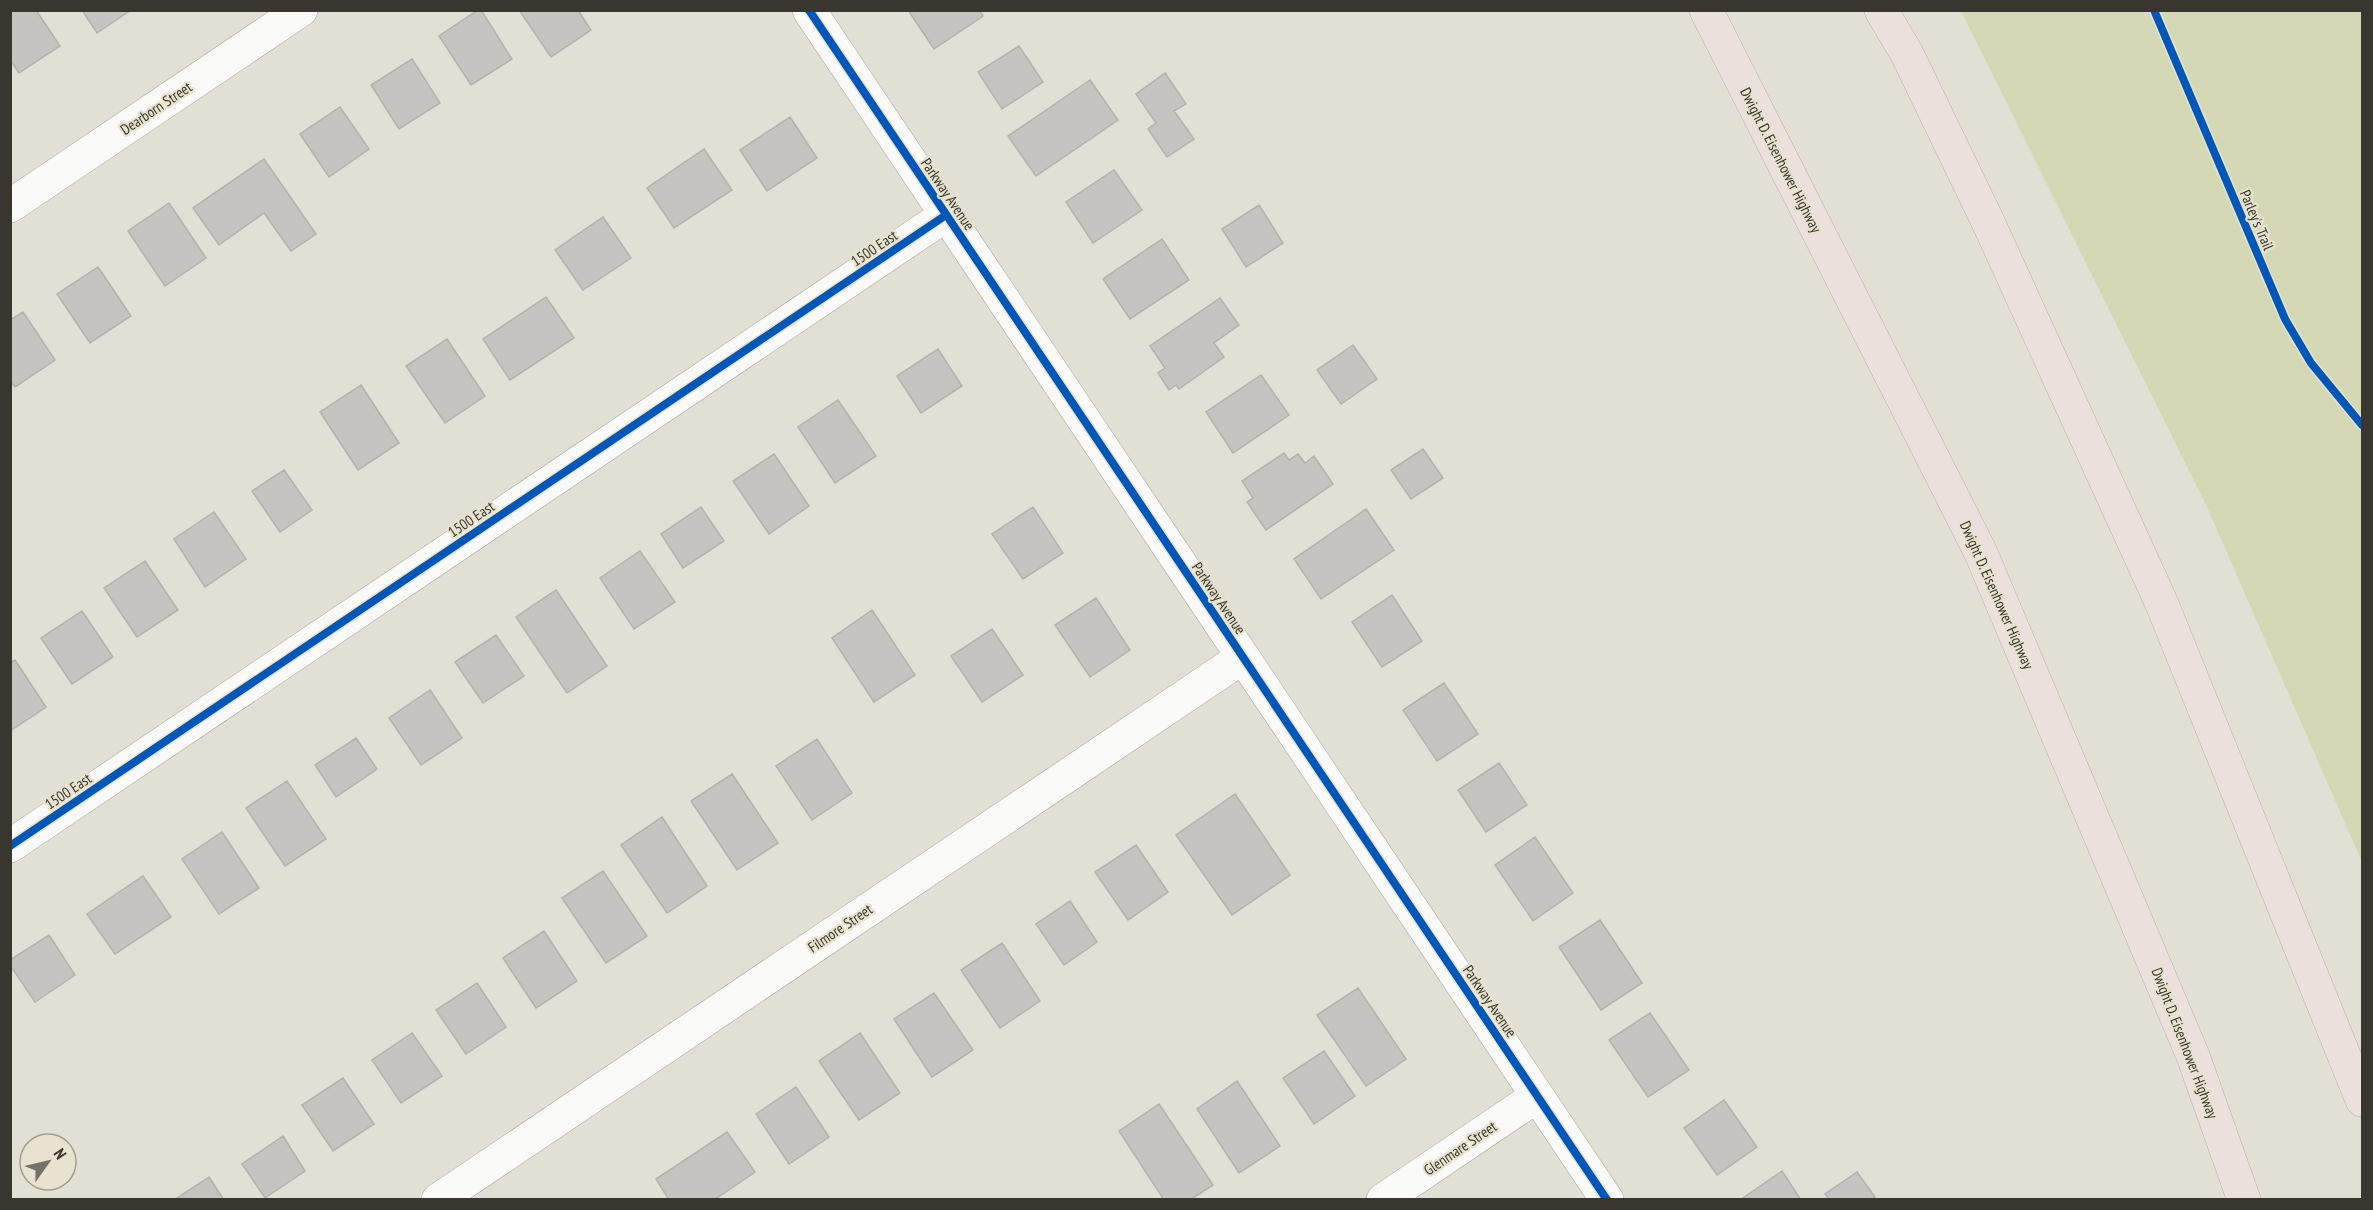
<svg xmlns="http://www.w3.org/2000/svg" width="2373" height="1210" font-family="'PT Sans Narrow',sans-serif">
<rect width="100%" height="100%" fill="#e1e0d5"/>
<path fill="#d5d8b4" d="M1961,11H2362V862L2207,507Z"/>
<path fill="#c7c3c1" stroke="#b4b2af" stroke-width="1.5" d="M10,10H36L60,46L19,73L10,60Z
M82,10H131L97,33Z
M478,10H481L512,59L471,85L439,36Z
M519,10H578L591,30L551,57Z
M908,10H979L983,16L934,49Z
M1019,46L1043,82L1002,109L978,72Z
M412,59L440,103L399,129L371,85Z
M1165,73L1186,104L1174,111L1194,139L1167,157L1148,129L1156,123L1136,94Z
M1090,80L1118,120L1036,176L1008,136Z
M340,107L369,149L329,177L300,134Z
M790,117L817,158L767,191L740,150Z
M704,149L732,190L674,228L647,188Z
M264,159L316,234L291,251L264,213L219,245L193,208Z
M1114,170L1142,210L1093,243L1066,202Z
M169,203L206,258L165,286L128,231Z
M1259,205L1283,243L1246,267L1222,229Z
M603,217L631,258L583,290L555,250Z
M1162,239L1189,280L1130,319L1103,279Z
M98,267L131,316L90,343L57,294Z
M546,297L574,338L510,380L483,339Z
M1220,298L1239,325L1214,343L1224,357L1179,389L1176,385L1169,390L1158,373L1165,368L1150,346Z
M23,312L55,360L15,387L10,381V320Z
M447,339L485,396L445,423L406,366Z
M1353,345L1377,379L1341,404L1317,370Z
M938,349L962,386L921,413L897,376Z
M1261,375L1289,415L1233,453L1206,412Z
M361,385L399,443L358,470L320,412Z
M838,400L876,456L835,483L798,427Z
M1423,449L1443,478L1411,499L1391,470Z
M1284,453L1289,460L1298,454L1305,463L1314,456L1333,484L1266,530L1247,502L1253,498L1242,481Z
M774,454L809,506L769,534L733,481Z
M284,470L312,510L280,532L252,491Z
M701,507L724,541L683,568L661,534Z
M1033,507L1063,553L1023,579L992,534Z
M1366,509L1394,550L1321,599L1294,559Z
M214,512L246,559L205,587L174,539Z
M640,551L675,602L634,629L600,578Z
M145,561L178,610L137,637L104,588Z
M556,590L607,666L567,693L516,617Z
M1392,595L1422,641L1382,667L1352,622Z
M1096,598L1130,650L1090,677L1055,625Z
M872,610L915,675L874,702L832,638Z
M82,611L113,657L72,684L41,638Z
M992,629L1023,675L982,702L951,656Z
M496,635L524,676L483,703L455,662Z
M15,660L46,707L10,731V663Z
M1444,683L1478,734L1437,761L1403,710Z
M430,690L462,738L421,765L389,718Z
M356,738L377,769L336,797L315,765Z
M817,739L852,793L812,820L776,766Z
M1499,763L1527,805L1486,832L1458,790Z
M732,774L778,843L737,870L691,801Z
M287,781L326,839L285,866L246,808Z
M1235,794L1290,875L1232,915L1176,835Z
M662,817L707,886L667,913L621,845Z
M222,832L259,888L219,914L182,859Z
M1535,837L1573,893L1533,921L1495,865Z
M1136,845L1168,892L1128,920L1095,872Z
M603,871L647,936L606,963L562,898Z
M143,876L171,917L115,954L87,914Z
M1070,901L1097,942L1064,965L1036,924Z
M1600,920L1642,983L1601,1010L1559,947Z
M544,931L577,981L536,1008L503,958Z
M49,935L75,975L35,1002L10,965V960Z
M1002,943L1040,1001L1000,1028L961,970Z
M477,983L506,1027L466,1054L436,1010Z
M1358,988L1406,1059L1366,1086L1317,1015Z
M934,993L973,1050L932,1077L894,1019Z
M1650,1013L1689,1070L1648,1097L1609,1040Z
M412,1033L442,1076L401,1103L372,1060Z
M860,1033L900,1093L859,1120L819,1061Z
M1324,1051L1355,1096L1314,1124L1283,1078Z
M343,1078L374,1124L333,1151L302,1105Z
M1237,1081L1280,1146L1239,1173L1197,1109Z
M796,1087L829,1137L789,1164L756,1114Z
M1724,1100L1757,1147L1717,1175L1684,1128Z
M1159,1104L1213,1185L1190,1200H1164L1119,1131Z
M727,1132L755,1172L714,1200H669L656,1179Z
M283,1136L305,1171L265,1198L242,1164Z
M1782,1171L1801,1200H1740Z
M1857,1172L1875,1197L1871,1200H1829L1825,1194Z
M209,1177L224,1200H174Z"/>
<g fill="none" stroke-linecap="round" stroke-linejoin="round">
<defs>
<path id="minor" d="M809,10L1607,1200
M10,206L301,10
M10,846L946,215
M438,1200L1243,657
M1383,1200L1537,1096"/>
<path id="motorway" d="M1706,10L1980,551L2193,1056L2244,1200
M1881,10L1907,54L1989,224L2162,604L2362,1100"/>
</defs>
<use href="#minor" stroke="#a6a59c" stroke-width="34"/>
<use href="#motorway" stroke="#bbaea5" stroke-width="34"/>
<use href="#minor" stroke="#fafaf9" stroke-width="33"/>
<use href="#motorway" stroke="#ebe0db" stroke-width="33"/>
<defs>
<path id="cycleway" d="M809,10L1607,1200
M2154,10L2285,319L2311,363L2362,425
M10,846L946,215"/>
</defs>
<use href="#cycleway" stroke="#e7e3cf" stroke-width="11"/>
<use href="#cycleway" stroke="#0057b8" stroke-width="8"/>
</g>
<g text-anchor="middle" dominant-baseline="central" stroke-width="4.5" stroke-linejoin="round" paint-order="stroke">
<g font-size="15" fill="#38362e" stroke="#e7e3cf">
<text transform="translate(156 108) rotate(-34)">Dearborn Street</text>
<text transform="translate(1781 160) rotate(63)">Dwight D. Eisenhower Highway</text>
<text transform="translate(948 194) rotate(56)">Parkway Avenue</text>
<text transform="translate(2257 220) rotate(67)">Parley's Trail</text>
<text transform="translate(874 248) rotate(-34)">1500 East</text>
<text transform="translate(471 519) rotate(-34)">1500 East</text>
<text transform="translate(1997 595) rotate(66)">Dwight D. Eisenhower Highway</text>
<text transform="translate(1219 598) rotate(56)">Parkway Avenue</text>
<text transform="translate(68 791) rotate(-34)">1500 East</text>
<text transform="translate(840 928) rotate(-34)">Filmore Street</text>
<text transform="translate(1490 1001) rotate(56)">Parkway Avenue</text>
<text transform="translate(2185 1043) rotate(69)">Dwight D. Eisenhower Highway</text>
<text transform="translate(1460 1148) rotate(-34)">Glenmare Street</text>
</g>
</g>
<rect width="2373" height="1210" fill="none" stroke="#38362e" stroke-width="24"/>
<g transform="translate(48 1162) rotate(56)"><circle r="28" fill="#e7e3cf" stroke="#a19e8f" stroke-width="1.5"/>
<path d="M0-4.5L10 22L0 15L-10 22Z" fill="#737268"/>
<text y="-9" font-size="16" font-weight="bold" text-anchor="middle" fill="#38362e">N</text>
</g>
</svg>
